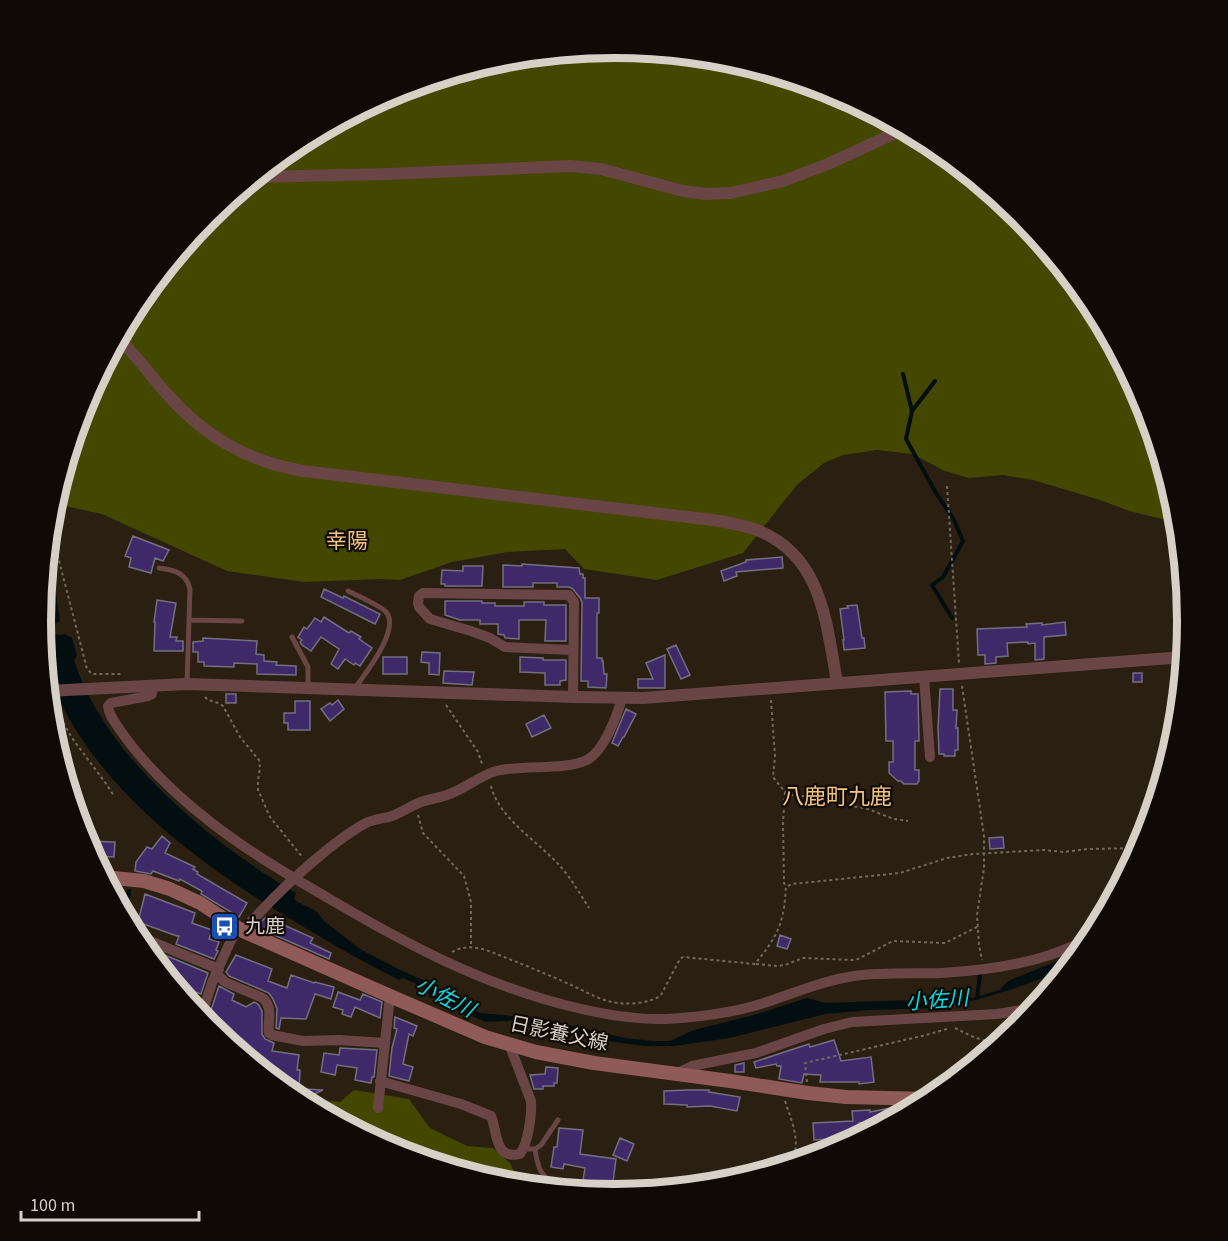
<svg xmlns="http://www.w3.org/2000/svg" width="1228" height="1241" font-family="'Source Sans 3','Noto Sans JP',sans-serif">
<rect width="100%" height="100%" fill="#2a1f11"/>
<path fill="#444700" d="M614,47L726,58L834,91L933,144L1020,215L1091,302L1144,401L1177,509V515L1175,522L1129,511L1100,500L1033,480L1003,475L969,478L945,471L912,454L877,450L843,455L824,463L798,484L784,501L743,553L657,580L584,569L565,549L507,552L452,562L400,580L381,579L304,582L227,571L102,514L65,506L55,497L84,401L137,302L209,215L296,143L395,91L502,58Z
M354,1090L409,1099L430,1128L467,1146L493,1148L511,1164L515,1176L528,1186L502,1183L394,1150L306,1103L315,1099L340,1102Z"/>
<path fill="#020e10" d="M46,566L56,593L60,621L54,624L53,628L55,634L60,635L65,634L72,638L77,656L74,660C104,756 212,844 296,893L294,898L296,901L316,911L324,921L360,949L400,970L423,980L480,1013L543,1019L625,1038L653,1041H670L694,1030L754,1015L807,998L825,1003L972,998L1000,990L1008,981L1080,952L1065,970L1010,990L971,1001L939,1008L868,1010L825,1014L729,1038L674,1046H645L593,1039L545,1028L535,1029L526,1024L524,1020L486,1022L429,997L428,989L403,978L399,980C365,963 332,944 299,924C198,864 84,782 45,665L41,620V612H44L47,601L44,586Z"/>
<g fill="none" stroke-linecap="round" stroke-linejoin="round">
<path stroke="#020e10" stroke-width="4" d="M903,374L912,411L906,439L936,493L954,520L963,541L943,577L932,585L952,618
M912,411L935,381
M123,913L128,901L129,891
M977,998L980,975"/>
</g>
<path fill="#402968" stroke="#736f81" stroke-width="1.5" d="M133,536L169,550L163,561L155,558L151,573L129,567L131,558L125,556Z
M782,557L783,568L736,572L737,576L724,581L721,571L746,562V560Z
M522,564L579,568L580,574H583V578H585V598H599V613H597V658H602V661H603L604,674H607L606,688L588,687V681H581L582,602L580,598L573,589L569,587H557V583H533V587H503V565L522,566Z
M463,566H483L482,586H445V584H441L442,570L463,571Z
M324,589L343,598L344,596L380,614L375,624L321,597Z
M157,600L176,603L170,637H177L176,641H183V651H154L155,622H154Z
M445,601H482V603H495V606H524V602H544V605H566V641H545L546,620H519V639L505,638L504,635L498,634V624H480V620H460L445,615Z
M857,605L862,638H864L865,648L844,650L843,640H844L840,609L848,608L847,606Z
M324,617L349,633L351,631L361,637L359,639L372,648L360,666L355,663L354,665L345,659L338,669L331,664L339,649L321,637L311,651L302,645L300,642L302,640L298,637L304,627L307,629L315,618L321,622Z
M1065,622L1066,635L1044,637V659L1035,660V643L1028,644V642L1007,643L1008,656L996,657V663L985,664V655H978L977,629L1027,627L1026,624L1042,623V625Z
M203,638L257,641L256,654L264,655V661L277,662L276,665L296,666V675L257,674V664L234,663V667L204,666V662H198V652H193V642L203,641Z
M676,645L690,675L681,679L667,649Z
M422,652L440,653L439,675L429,674V663L421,662Z
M665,655V688H638V679H653L646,663Z
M383,657H407V674H383Z
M520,657L543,658V660H566V680L560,681V685H545V673L520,672Z
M444,671L474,672L472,685L443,683Z
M1172,672H1182V681H1172Z
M1133,673H1142V682H1133Z
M940,689H953V710H957L956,728H958V750H955V756H944V754H939L938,728Z
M911,691V694H918L919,741H915V770H919V781L917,784H904L901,781H898L889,773V762H893V741H886L885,692Z
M226,694H236V703H226Z
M338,700L344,709L330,721L321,709L330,703L332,705Z
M295,701H310V730H288V723H284V713H295Z
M626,709L636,714L624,737H623L618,746L612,743Z
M544,715L551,728L532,737L526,724Z
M162,836L170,843L165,853L195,867L193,869L198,872L197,874L247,903L239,917L201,894L202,891L180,879L179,881L153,871L151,874L135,871L136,862L147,847L152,849Z
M1003,837L1004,848L990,849L989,838Z
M85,841L115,842L114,857L95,856V853H91Z
M145,894L195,913L192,923L212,930L209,939L219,942L216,950L218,951L214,959L176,944L179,936H177L138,922Z
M266,917L313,938L310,943L331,953L329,959L256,927Z
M780,935L791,939L787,949L777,946Z
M143,946L208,973L201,994L190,990V1004Z
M236,955L272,969L268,981L287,988L291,975L314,983L315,982L334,987L331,999L315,994L306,1019L281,1018L279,1029L276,1028L277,1009L273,999L269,993L229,976L226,972Z
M219,986L234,994L232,1000L246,1007L254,1002L258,1004L262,1011V1034L265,1039L274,1043L272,1051L299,1055L297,1070H300L299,1091L305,1089L323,1090L301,1100L295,1097L208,1026L206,1023L208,1019Z
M338,992L360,1000L363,994L382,1002L380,1018L355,1007L351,1017L342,1014L343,1010L333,1007Z
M395,1017L417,1026L413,1036L409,1034L403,1064L413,1067L409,1081L389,1076L392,1048L397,1029L394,1028Z
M834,1040L841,1061L871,1057L874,1082L859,1084V1082H820L821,1075L804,1074L802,1083L779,1079L781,1066H777L776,1064L756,1068L754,1062L809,1044L810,1047Z
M340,1048L377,1050L374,1077H372L371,1083L355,1080L357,1068L337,1065L335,1075L321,1072L324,1053L339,1055Z
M744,1063V1072H735V1065Z
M546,1067L558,1068L557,1083H554V1086H543V1089H534L530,1075L545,1074Z
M687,1090H709V1092L740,1097L737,1111L710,1106L687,1107V1105L664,1104V1091Z
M891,1108L893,1118L887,1122L877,1124L876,1122L859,1123V1134H842V1138L814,1140L813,1123L853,1121L852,1111L870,1110V1112Z
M559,1128L583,1130L580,1154L616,1159L613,1182L604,1181L602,1193L591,1192L593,1181L583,1180L585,1168L564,1164L563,1169L551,1167L554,1147H557Z
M620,1138L634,1144L627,1161L613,1155Z"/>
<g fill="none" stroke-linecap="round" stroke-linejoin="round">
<path stroke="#72695d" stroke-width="2" stroke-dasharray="3 3" stroke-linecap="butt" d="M947,486L959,663
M50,526L87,669L90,672L93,674H121
M962,686L984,836V868L977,915L979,945L982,960
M205,697L208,700L218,703L223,706L240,737L259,760L260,768L258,780V790L270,817L303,858
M771,700L775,756L773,777L785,792L794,796H810L831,803L865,808L894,819L908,821
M446,705L478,752L482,764
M50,714L59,715L72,738L107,785L114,796
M491,786C499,819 538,841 560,866C571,878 580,894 589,908
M785,792L783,823L784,883L786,887
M418,815L423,833L464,876L471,902V947
M452,952C471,941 491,952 509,959C529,967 549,975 569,984C583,990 597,999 612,1002C625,1005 650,1004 661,995L680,959L683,957L755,964C767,949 778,935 782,917C785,907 785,897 786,887L792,884L900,873L947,858L973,854L1044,850L1064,852L1087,849L1140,848
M756,964L777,966L785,965L803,958L851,960L858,959L893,941L945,943L977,927
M955,1028L971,1036L997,1045
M807,1082L805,1063L926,1035L947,1029
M785,1101C792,1122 801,1141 792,1163"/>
<path stroke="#694645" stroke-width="5" d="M159,568C175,570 186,573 190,589L187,684
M348,591C358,596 380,605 386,612C401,629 365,674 355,688
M189,620L242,621
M292,637L308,667V688
M904,1112L906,1100
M524,1149H535L541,1145L558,1120
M535,1149C538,1171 541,1174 557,1188"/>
<path stroke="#694645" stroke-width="10" d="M924,677L930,757
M153,686L152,694L148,696L111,703L108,706C109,716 115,722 120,730C145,766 178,797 213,824C249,852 289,875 328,898C406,944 481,984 569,1006C601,1014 633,1020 667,1019C700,1017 733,1013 764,1003C794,993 822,981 854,976C883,972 913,974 942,973C978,971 1016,966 1050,955C1064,950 1078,944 1091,938
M573,697L574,602L569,595L423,593L419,596L418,603L419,607L430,619L471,631L490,638L505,647L573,650
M243,931C269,901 297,874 328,849C340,840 352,830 366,823C374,819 383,819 392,816C402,812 411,806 421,802C429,799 439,798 447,795C465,789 479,776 496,771C524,764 563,771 587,760C604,751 617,716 622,698
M135,935L219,969
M217,974L225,982L263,998C274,1009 267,1019 269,1033L272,1035L303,1041L339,1040L385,1043
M201,1017L213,980L237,927
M676,1074L692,1066L756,1053L824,1029L852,1022L997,1014L1035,1008
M380,1081L461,1104L491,1116C498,1133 494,1160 520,1154C528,1144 532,1114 531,1101L509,1044
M378,1108L390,996"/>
<path stroke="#694645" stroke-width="12" d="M255,177L388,174L570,166L601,169L683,191L707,194L731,193L783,181L828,164L904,129
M118,338C136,355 150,375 166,393C204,436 246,461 303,471L713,520C727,522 741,525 754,529C822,553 826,622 837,682
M47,691L187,684L573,697L643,698L1184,657"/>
<path stroke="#905a58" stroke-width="14" d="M104,877L144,881L170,889L200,903L243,931L390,996L485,1037L536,1052L594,1063L730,1081L808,1093L846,1097L930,1099"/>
</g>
<defs>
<symbol id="bus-square" viewBox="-11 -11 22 22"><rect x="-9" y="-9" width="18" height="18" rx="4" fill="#1a4fb4" stroke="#0f0a05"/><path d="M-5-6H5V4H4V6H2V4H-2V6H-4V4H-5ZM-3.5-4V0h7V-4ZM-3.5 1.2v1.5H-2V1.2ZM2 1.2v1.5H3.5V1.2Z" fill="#fff"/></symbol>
</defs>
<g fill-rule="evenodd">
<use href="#bus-square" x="208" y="910" width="33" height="33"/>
</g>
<g text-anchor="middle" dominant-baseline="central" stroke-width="4.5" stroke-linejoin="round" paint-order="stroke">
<g font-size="20" fill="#d7d0c7" stroke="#0f0a05" text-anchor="start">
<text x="245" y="927">九鹿</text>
</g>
<g font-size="20" fill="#d7d0c7" stroke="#0f0a05">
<text transform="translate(559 1034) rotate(12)">日影養父線</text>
</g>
<g font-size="21" fill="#f1c480" stroke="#0f0a05">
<text x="347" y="541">幸陽</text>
</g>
<g font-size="21" font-style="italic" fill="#0ed9e5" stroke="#0f0a05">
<text transform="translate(445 997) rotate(27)">小佐川</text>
<text transform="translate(937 1000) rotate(-4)">小佐川</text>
</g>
<g font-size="22" fill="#f1c480" stroke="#0f0a05">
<text x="837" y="797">八鹿町九鹿</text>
</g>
</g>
<path d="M0 0H1228V1241H0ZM51 621a563 563 0 1 1 1126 0a563 563 0 1 1-1126 0Z" fill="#0f0a05" fill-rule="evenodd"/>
<path fill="none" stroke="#d7d0c7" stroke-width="8" d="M51 621a563 563 0 1 1 1126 0a563 563 0 1 1-1126 0Z"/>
<path d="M21 1211v9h178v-9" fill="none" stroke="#d7d0c7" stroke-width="3"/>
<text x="30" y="1211" font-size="18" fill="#d7d0c7" stroke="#0f0a05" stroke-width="4.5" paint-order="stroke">100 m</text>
</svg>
